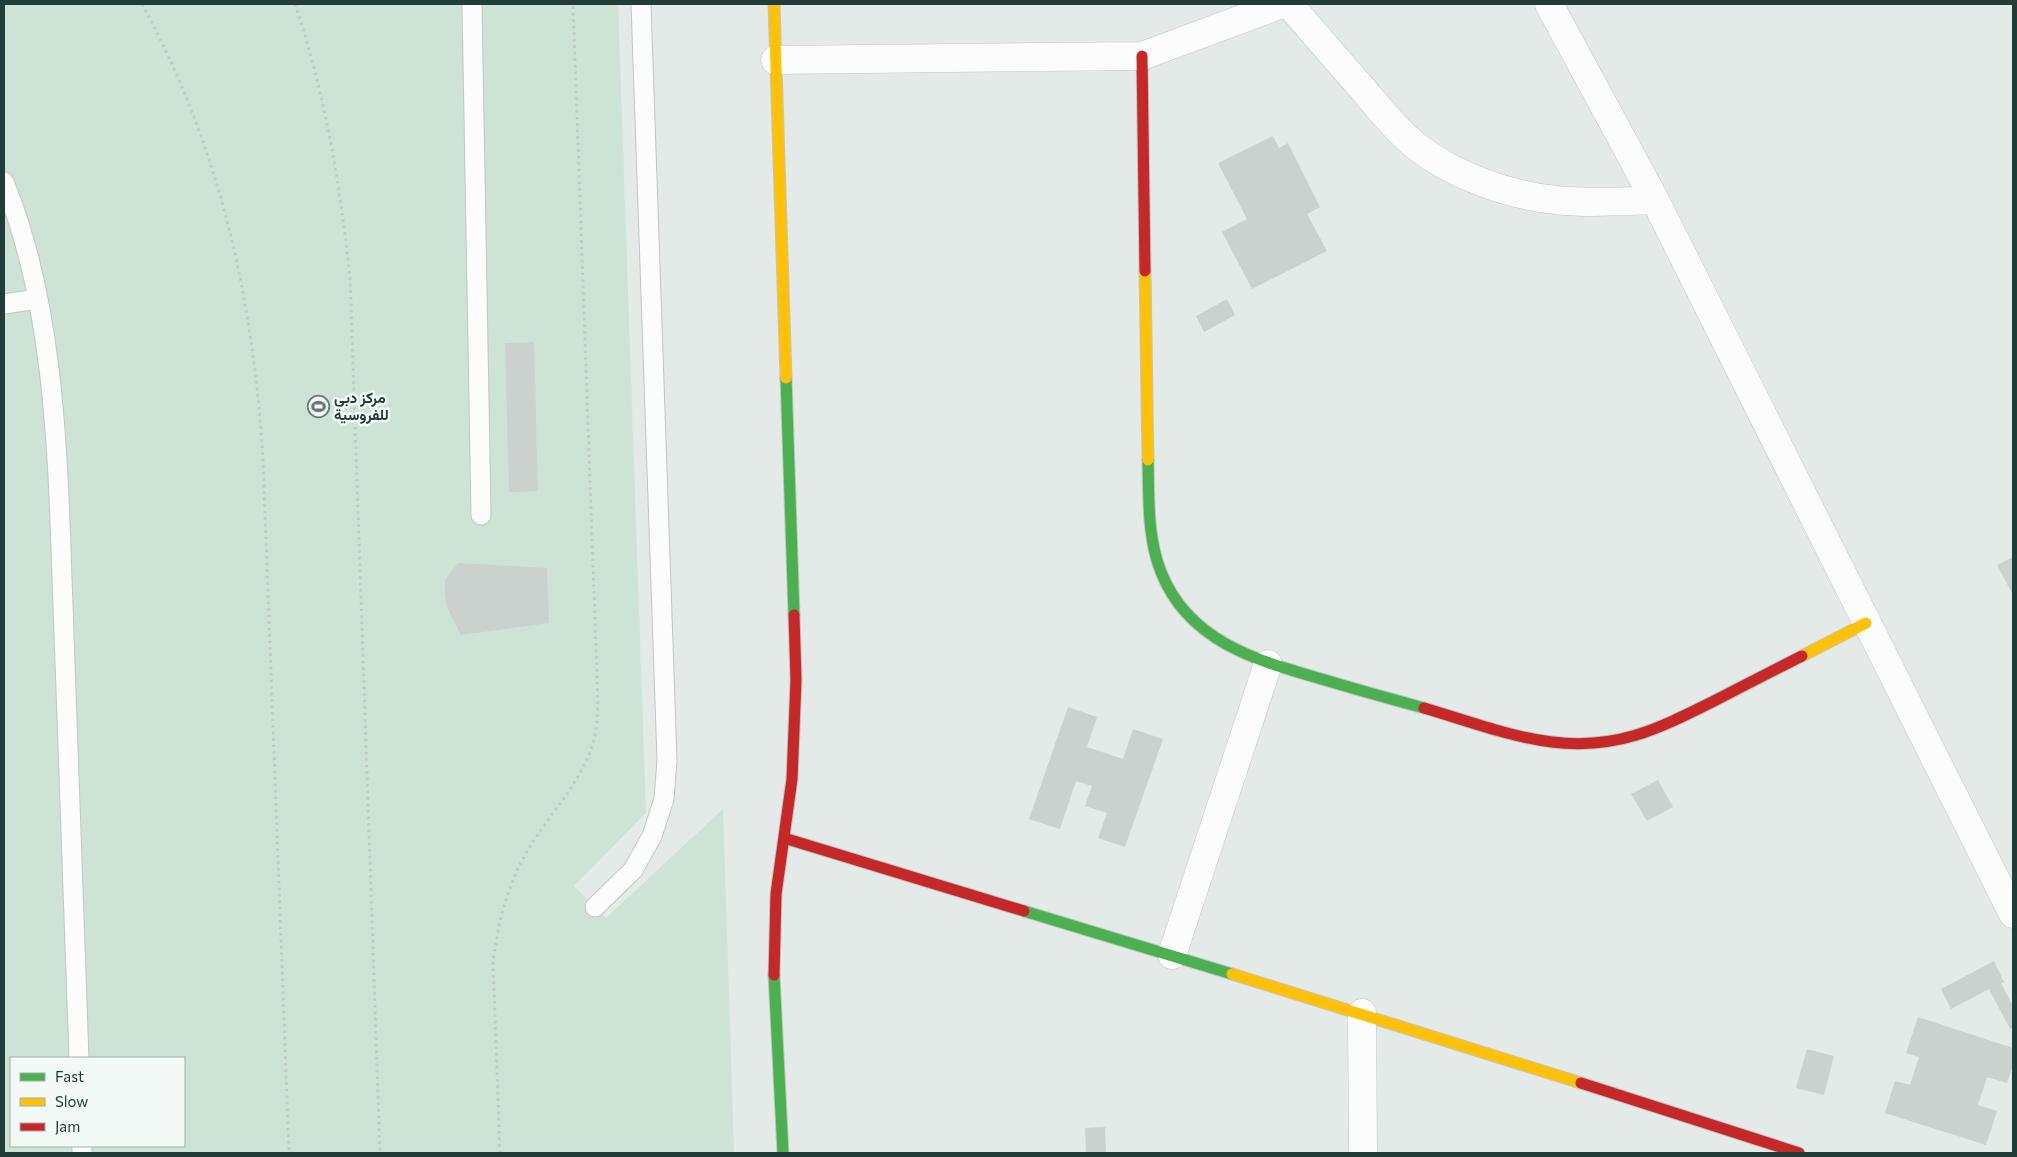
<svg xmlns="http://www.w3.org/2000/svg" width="2017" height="1157" font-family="Commissioner,Vazirmatn,sans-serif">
<rect width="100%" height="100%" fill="#e4eae7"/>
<path fill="#cde3d5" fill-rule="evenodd" d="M4,4H618L646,813L574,886L606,918L723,809L734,1153H4ZM11,1058H184V1146H11Z"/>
<path fill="#cbd1cf" d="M1273,136L1279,148L1288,143L1320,207L1307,214L1327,251L1252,289L1222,232L1247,219L1218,163Z
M1227,299L1235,315L1204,332L1196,316Z
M534,342L538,491L509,492L505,343Z
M2013,557V595L1997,565Z
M458,563L547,568L549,623L461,635L447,607L445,594V580Z
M1068,707L1097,717L1087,747L1123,759L1133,729L1163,739L1125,847L1098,838L1107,813L1085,806L1092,786L1076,781L1060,829L1029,819Z
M1658,780L1673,807L1647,821L1631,794Z
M1994,961L2004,982L2001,983L2013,1006V1027L2010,1029L1989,989L1951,1009L1941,989Z
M1918,1017L2013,1048V1065L2007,1083L1987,1077L1978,1105L1997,1111L1986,1145L1885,1113L1895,1081L1910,1085L1919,1057L1906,1053Z
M1807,1049L1834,1056L1824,1095L1796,1088Z
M1105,1127L1106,1153H1086L1085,1128Z"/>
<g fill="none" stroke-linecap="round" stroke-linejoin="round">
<defs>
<path id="lane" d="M472,4L481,515
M4,182C57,311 58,468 63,606C69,757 74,908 79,1058
M4,304L37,299
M595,907L633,870L652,836L664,799L667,760L641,4
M82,1146V1153"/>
<path id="street" d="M1289,4C1313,32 1337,60 1361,87C1378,107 1395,129 1416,146C1454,176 1508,195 1556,200C1589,204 1622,201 1655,200
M1549,4L1655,200L2013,914
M775,60L1142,56L1282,4
M1172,955L1268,664
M1362,1013L1363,1153"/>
<path id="fast" d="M786,378L794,615
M1148,460C1149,497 1147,537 1161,572C1189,643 1259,661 1325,680C1358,690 1391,699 1424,708
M1024,911L1232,974
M774,975L783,1153"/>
<path id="slow" d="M774,4L786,378
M1145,271L1148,460
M1802,656L1866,623
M1232,974L1581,1083"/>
<path id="jam" d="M1142,56L1145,271
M1424,708C1465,720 1510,737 1552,742C1617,750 1658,729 1714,701C1743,686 1772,671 1802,656
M784,838L1024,911
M774,975L776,894L792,779L796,680L794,615
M1581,1083L1799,1153"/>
</defs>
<use href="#lane" stroke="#c1c7c4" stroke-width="21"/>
<use href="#street" stroke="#c1c7c4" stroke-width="29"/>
<use href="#fast" stroke="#c0c7c5" stroke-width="13"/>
<use href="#slow" stroke="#c0c7c5" stroke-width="13"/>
<use href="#jam" stroke="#c0c7c5" stroke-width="13"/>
<path stroke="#c1cac7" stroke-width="3" stroke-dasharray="2.5 4" stroke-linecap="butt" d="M142,4C220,148 253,297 263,459L289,1153
M295,4C325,93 340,184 350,277L380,1153
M500,1153L493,962C498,924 506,890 524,857C545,818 580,786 593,743C597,731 597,718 598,705L573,4"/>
<use href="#lane" stroke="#fbfcfb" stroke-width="19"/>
<use href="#street" stroke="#fbfcfb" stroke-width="28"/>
<use href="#fast" stroke="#4caf50" stroke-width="11"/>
<use href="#slow" stroke="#ffc107" stroke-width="11"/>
<use href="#jam" stroke="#c62828" stroke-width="11"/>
</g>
<defs>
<symbol id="stadium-ring" viewBox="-11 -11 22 22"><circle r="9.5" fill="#f2f9f6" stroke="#667a75" stroke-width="1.5"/><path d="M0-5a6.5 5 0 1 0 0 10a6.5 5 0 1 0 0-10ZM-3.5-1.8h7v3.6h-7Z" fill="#667a75"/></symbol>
</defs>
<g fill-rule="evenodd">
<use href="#stadium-ring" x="306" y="394" width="25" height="25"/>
</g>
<g text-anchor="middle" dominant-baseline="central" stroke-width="5" stroke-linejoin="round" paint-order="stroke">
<g font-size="15" font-weight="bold" fill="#223d37" stroke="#f2f9f6" text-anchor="start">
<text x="334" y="397">مركز دبي<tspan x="334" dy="17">للفروسية</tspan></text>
</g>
</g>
<rect width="2017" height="1157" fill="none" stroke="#223d37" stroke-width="10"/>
<rect x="10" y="1057" width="175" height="90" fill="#f2f9f6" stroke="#9faeaa"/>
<rect x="20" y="1073" width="25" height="8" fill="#4caf50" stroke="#9faeaa"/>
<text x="55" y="1082" font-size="15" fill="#223d37">Fast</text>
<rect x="20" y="1098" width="25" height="8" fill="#ffc107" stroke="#9faeaa"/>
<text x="55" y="1107" font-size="15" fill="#223d37">Slow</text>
<rect x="20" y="1123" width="25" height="8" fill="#c62828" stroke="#9faeaa"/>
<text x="55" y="1132" font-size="15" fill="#223d37">Jam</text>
</svg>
